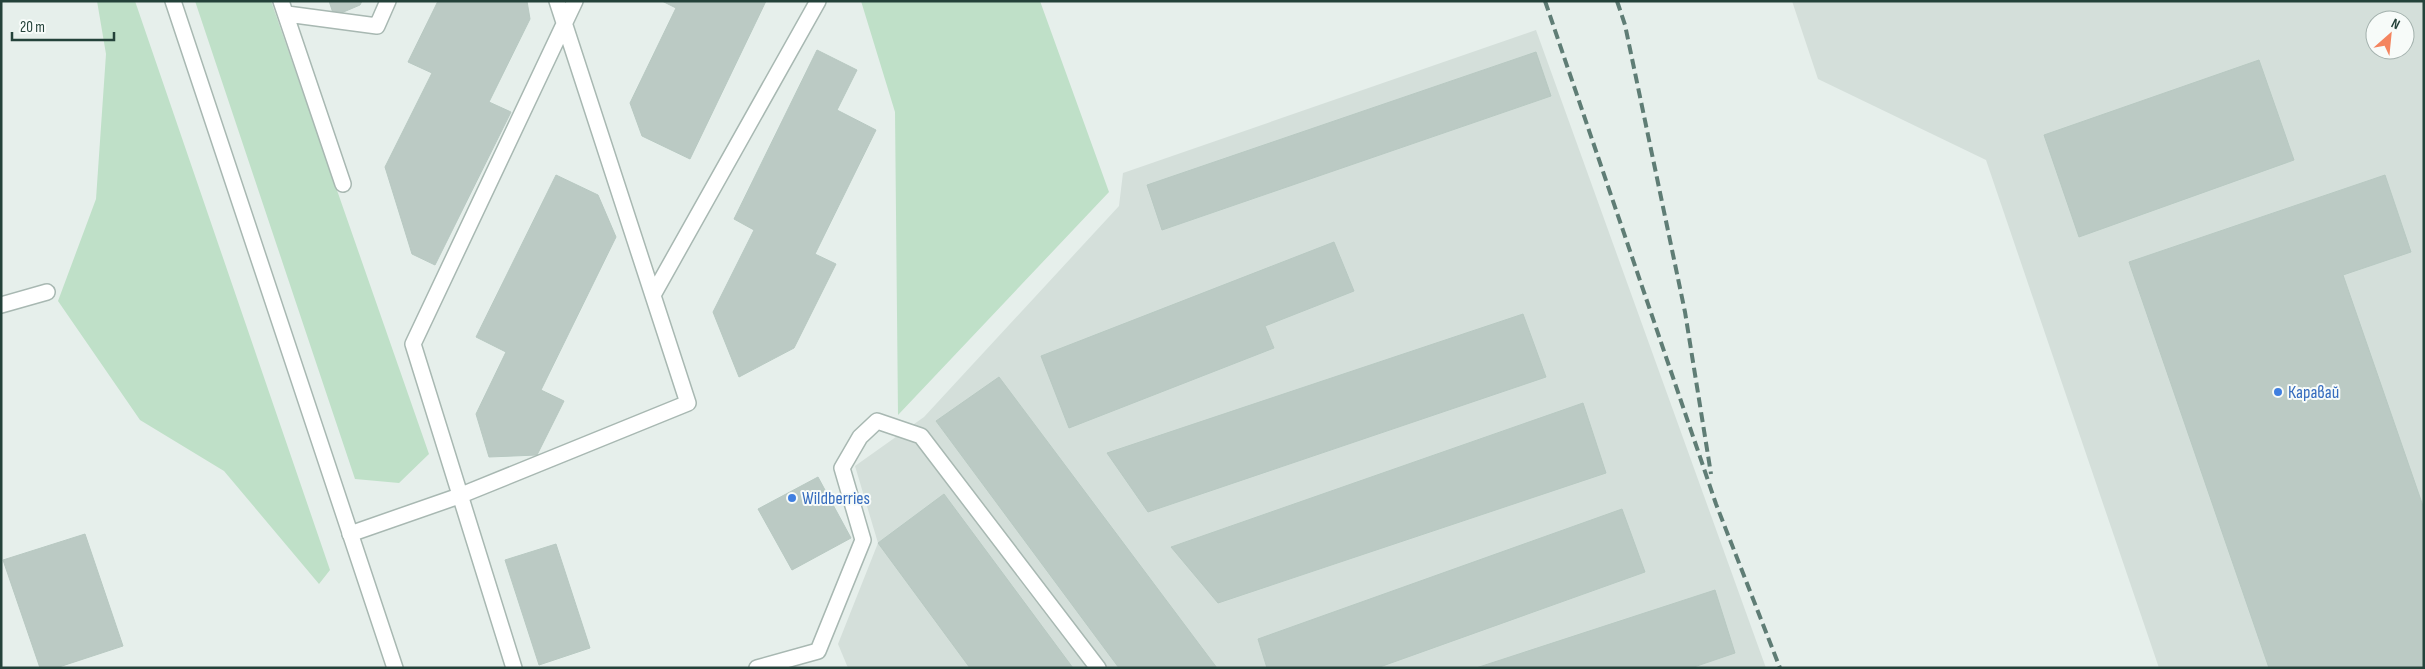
<svg xmlns="http://www.w3.org/2000/svg" width="2425" height="669" font-family="'Sofia Sans Condensed',sans-serif">
<rect width="100%" height="100%" fill="#e6efeb"/>
<path fill="#d4dfda" fill-rule="evenodd" d="M1792,1H2424V668H2159L1986,160L1818,79ZM2375,20H2405V50H2375Z
M1536,30L1766,668H848L838,644L878,543L855,466L924,417L1119,206L1123,173Z"/>
<path fill="#bfe0c8" d="M97,1H135L330,570L319,584L224,471L140,420L58,301L96,199L106,54Z
M195,1H271L429,454L399,483L355,479Z
M861,1H1040L1109,192L898,415L895,112Z"/>
<path fill="#bbcac4" stroke="#b8c9c2" d="M329,1H362L360,5L334,16Z
M438,1H527L530,19L489,102L511,112L435,265L412,254L385,167L432,73L408,62Z
M662,1H766L690,159L642,136L630,103L676,8Z
M817,50L857,70L837,110L876,130L815,254L836,264L794,348L739,377L713,312L754,230L734,219Z
M1536,52L1551,96L1162,230L1147,185Z
M2259,60L2294,160L2079,237L2044,135Z
M556,175L598,195L616,237L541,390L564,401L537,455L489,457L476,414L506,352L476,337Z
M2385,175L2411,252L2343,275L2424,509V668H2269L2129,262Z
M1334,242L1354,291L1265,326L1274,348L1069,428L1041,356Z
M1523,314L1546,377L1148,512L1107,453Z
M999,377L1217,668H1119L936,421Z
M1583,403L1606,473L1218,603L1171,547Z
M818,477L851,538L792,570L758,509Z
M944,494L1073,668H970L878,543Z
M1622,509L1645,572L1377,668H1267L1258,639Z
M85,534L123,646L56,668H40L3,560Z
M556,544L590,648L539,665L505,560Z
M1715,590L1735,653L1691,668H1476Z"/>
<g fill="none" stroke-linecap="round" stroke-linejoin="round">
<defs>
<path id="lane" d="M281,1L343,184
M287,14L377,26L388,1
M653,295L818,1
M350,534L459,496L688,403L557,1
M514,668L413,344L575,1
M757,668L818,651L863,540L842,468L860,437L877,421L921,436L1098,668"/>
<path id="street" d="M173,1L395,668
M1,305L47,292"/>
</defs>
<use href="#lane" stroke="#a8b8b2" stroke-width="18"/>
<use href="#street" stroke="#a8b8b2" stroke-width="18"/>
<use href="#lane" stroke="#fff" stroke-width="15"/>
<use href="#street" stroke="#fff" stroke-width="15"/>
<path stroke="#5f7d75" stroke-width="4" stroke-dasharray="10 5" stroke-linecap="butt" d="M1545,1L1716,504L1780,668
M1617,1L1625,25L1685,312L1711,474"/>
</g>
<g fill="#3f7fe0" stroke="#f7fbf9" stroke-width="2">
<circle cx="2278" cy="392" r="5"/>
<circle cx="792" cy="498" r="5"/>
</g>
<g text-anchor="middle" dominant-baseline="central" stroke-width="4" stroke-linejoin="round" paint-order="stroke">
<g font-size="18" fill="#366cbe" stroke="#f7fbf9" text-anchor="start">
<text x="2288" y="392">Каравай</text>
<text x="802" y="498">Wildberries</text>
</g>
</g>
<rect width="2425" height="669" fill="none" stroke="#24423a" stroke-width="5"/>
<g transform="translate(2390 35) rotate(27)"><circle r="24" fill="#f7fbf9" stroke="#a3b1ad"/>
<path d="M0-4L9 19L0 12L-9 19Z" fill="#f4845f"/>
<text y="-8" font-size="14" font-weight="bold" text-anchor="middle" fill="#24423a">N</text>
</g>
<path d="M12 32v8h102v-8" fill="none" stroke="#24423a" stroke-width="2.5"/>
<text x="20" y="32" font-size="15" fill="#24423a" stroke="#f7fbf9" stroke-width="4" paint-order="stroke">20 m</text>
</svg>
